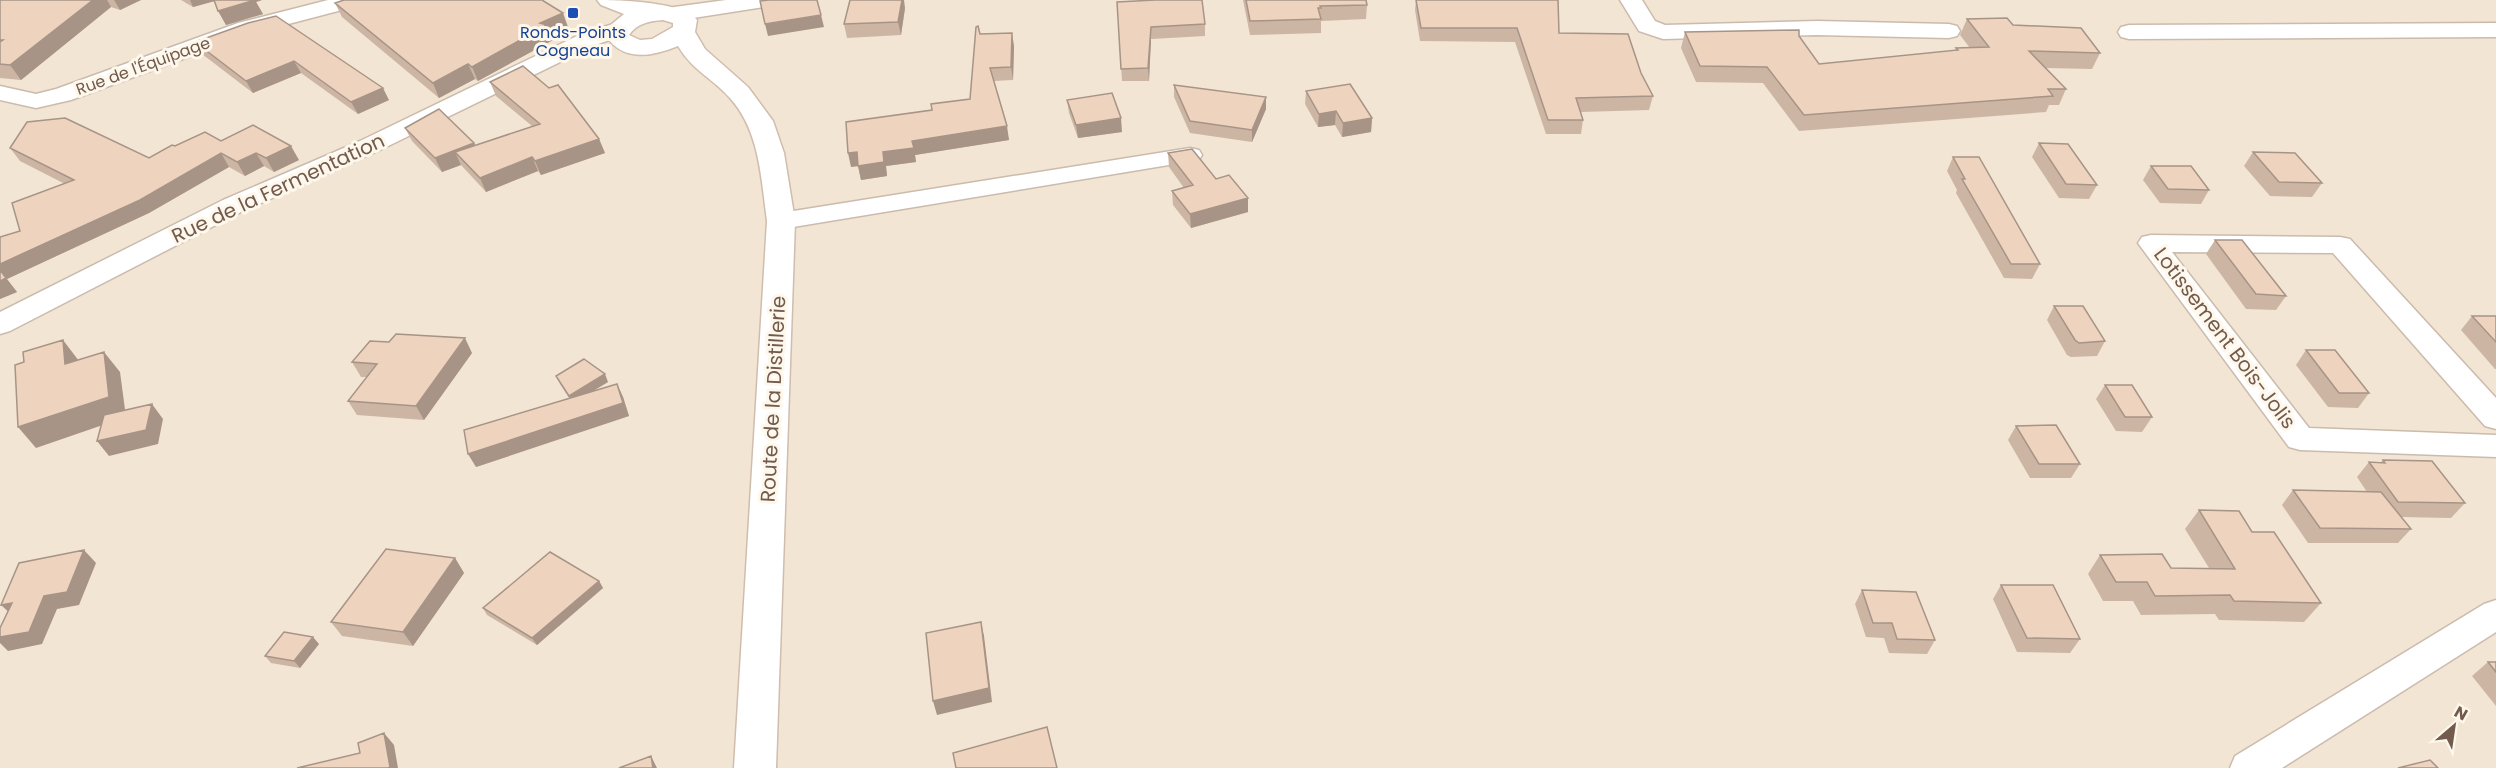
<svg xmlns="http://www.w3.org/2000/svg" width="2496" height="768" font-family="Poppins,sans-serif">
<rect width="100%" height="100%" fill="#fbf3e5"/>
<path fill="#f2e5d4" d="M0,0H2496V768H0Z"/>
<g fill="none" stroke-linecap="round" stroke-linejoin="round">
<defs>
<path id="street" d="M328,0H364L361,5L254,33L71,100L36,108L0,100V86L36,94L56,89L238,23Z
M726,0H781L778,5L770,6L674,21L666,19L663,14L666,9L674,7Z
M1620,0H1642L1655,21L1665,25L1817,21L1949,24L1957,26L1960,31L1957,36L1949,38L1817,35L1663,39L1639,31Z
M619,22L627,24L630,29L627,34L595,45L378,151L241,212L10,331L0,334V312L223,200L360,141L579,35Z
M2496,23V37L2129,39L2121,37L2118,32L2121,27L2129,25Z
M1190,148L1199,150L1202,155L1199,160L781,229L772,227L768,221L772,215L781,213Z
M2151,235L2340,237L2350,239L2496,398V429L2485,426L2333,253L2172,252L2309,428L2496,435V457L2300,450L2289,447L2138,243L2142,237Z
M2496,600V632L2282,768H2230L2235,756L2484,604Z"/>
<path id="secondary" d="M597,0C619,0 685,2 697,20L695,32L705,49L748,87L773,121L784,153L795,221L776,768H734L767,221C761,179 760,131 730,98C712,78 692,70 678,46C651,57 623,62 605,35L612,24L624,14L601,5ZM663,20L673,23V27L652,39L640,40L629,35C637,23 650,21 663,20Z"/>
</defs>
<use href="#street" stroke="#cbbbad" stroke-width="3"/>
<use href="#secondary" stroke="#d0bdad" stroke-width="3"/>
<use href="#street" fill="#fff" fill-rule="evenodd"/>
<use href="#secondary" fill="#fff" fill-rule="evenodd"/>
</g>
<path fill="#cdb5a4" d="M0,0H141L120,10L111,7L21,80L0,78Z
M181,0H262L256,2L263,14L226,25L214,1L193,7Z
M1243,0H1366L1367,5L1366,19L1321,21V33L1250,35Z
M1416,0H1558L1559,33L1641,73L1653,96L1649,110L1581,112L1583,120L1581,134H1546L1515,42L1420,41L1415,10Z
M1117,2L1205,24V36L1151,39L1149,81H1122Z
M335,3L568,27L551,35L553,40L478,81L475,79L439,98L342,17Z
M905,8L901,35L847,38L844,24Z
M1967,19L2013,25L2100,53L2092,69L2046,68L2066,89L2059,105H2049L2046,112L1799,131L1763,83L1696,82L1681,48L1685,32L1799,36L1819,64L1955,51L1956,48H1970L1960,35Z
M248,23L389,100L358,114L301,73L253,93L202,54L195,42Z
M980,34L1014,46L1013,80L994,81L1009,140L915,155L916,162L886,166L887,176L861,180L858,166L851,167L970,99Z
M490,82L599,139L605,153L541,175L538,171L486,192L461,165L442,172L412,141L405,128L474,143L475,145L532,126L496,96Z
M1174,85L1266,97V109L1252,142L1190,133L1174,97Z
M1306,91L1372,118L1371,132L1342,137L1335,125L1318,127L1305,104Z
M1067,100L1122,132L1078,138L1069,113Z
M221,141L299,160L274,172L264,166L245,176L229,167L149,213L7,279L17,292L0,299V237L20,231L65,184L20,161L10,148L149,158L175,146Z
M2039,143L2097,185L2089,199L2059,198L2032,157Z
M2253,152L2322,183L2312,197L2270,196L2244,166Z
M1168,153L1248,212L1191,228L1173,205L1172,191L1184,188L1169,167Z
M1953,157L2040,264L2032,279L2004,278L1956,193L1957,190L1947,171Z
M2151,166L2209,190L2201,204L2160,203L2143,180Z
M2215,240L2286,296L2276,310L2246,309L2206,254Z
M2054,306L2105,341L2097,356L2071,357L2067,355L2047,320Z
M2472,316H2496V369H2495L2461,330Z
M2306,350L2369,393L2358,408L2328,407L2296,365Z
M472,353L424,420L357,415L348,401L367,377H361L352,362Z
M556,376L608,382L593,391L617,384L623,397L629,416L476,467L569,398L560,384Z
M2105,385L2152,417L2142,432L2116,431L2096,399Z
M2016,426L2080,464L2071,478H2030L2008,440Z
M2383,460L2465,503L2451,518L2401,517L2411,529L2398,543H2308L2282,505L2293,490L2367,492L2357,477L2369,462L2380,463Z
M2199,510L2252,532L2321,603L2304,622L2219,620L2215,614L2141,615L2133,601H2103L2088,574L2100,555L2171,568H2209L2185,529Z
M455,558L464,573L413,646L342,636L331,622Z
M599,581L603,588L537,645L487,615L483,608Z
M2001,585L2080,639L2070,653L2017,652L1993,599Z
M1862,590L1935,640L1927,654L1889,653L1884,638L1866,637L1855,604Z
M319,644L300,668L271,663L265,656Z
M2488,662H2496V706L2472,676Z"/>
<path fill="#a79486" d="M93,0H107L111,7L21,80L10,65Z
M114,0H141L120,10Z
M190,0H215V1L193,7Z
M245,0H262L256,2L263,14L226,25L218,11Z
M902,0H904L905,8L901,35L898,22Z
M563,13L568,27L551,35L553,40L478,81L472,67L540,23Z
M821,15L824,27L768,36L765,24Z
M1151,27V39L1149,81L1148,68Z
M1012,33L1014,46L1013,80L1011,67Z
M294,61L301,73L253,93L246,81Z
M468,64L475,79L439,98L433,83Z
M383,88L389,100L358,114L351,102Z
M1266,97V109L1252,142V130Z
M1336,111L1335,125L1318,127L1319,114Z
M1121,118L1122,132L1078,138L1076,125Z
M1372,118L1371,132L1342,137L1343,123Z
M1007,126L1009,140L915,155L916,162L886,166L887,176L861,180L858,166L851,167L848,153L857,152H883L912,141Z
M599,139L605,153L541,175L535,161Z
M474,143L480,157L455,152L461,165L442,172L435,158Z
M291,146L299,160L274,172L266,158Z
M221,153L229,167L149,213L7,279L0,270V264Z
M256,153L264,166L245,176L237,162Z
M532,157L538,171L486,192L480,178Z
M1248,198V212L1191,228L1190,214Z
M6,278L17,292L0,299V281Z
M465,338L472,353L424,420L416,406Z
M63,340L79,361L65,364Z
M104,352L120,372L126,417L36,448L18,427Z
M605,374L608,382L573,403L569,396Z
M617,384L623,397L629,416L476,467L468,454Z
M152,404L163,419L158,444L109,456L97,441Z
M84,550L96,563L79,605L57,609L42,644L8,651L0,643V637L44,596Z
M455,558L464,573L413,646L403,632Z
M599,581L603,588L537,645L532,638Z
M12,603L14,617L1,605Z
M981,622L984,636L992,702L937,715L933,701Z
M313,637L319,644L300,668L294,661Z
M384,733L394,745L398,768H388Z
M651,756L657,768H653Z"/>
<path fill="#eed3bf" stroke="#a79486" stroke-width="1.5" d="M0,0H93L10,65L0,64V42L3,40H0Z
M214,0H255L218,11Z
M344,0H542L563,13L540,23L547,25L472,67L468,64L433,83L335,3Z
M769,0H817L821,15L765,24L760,1Z
M850,0H902L898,22L844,24Z
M1155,0H1202L1205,24L1151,27L1148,68L1121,69L1117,2Z
M1246,0H1366L1367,5L1320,6L1321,8H1318L1321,19L1250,21Z
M1416,0H1558L1559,33L1628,34L1641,73L1653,96L1576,98L1583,120H1548L1517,28H1421Z
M276,16L383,88L351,102L294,61L246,81L195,42L248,23Z
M2007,18L2013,25L2081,28L2100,53L2029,51L2066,89H2048L2053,96L1804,115L1767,67L1700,66L1685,32L1799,30V36L1819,64L1958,50L1956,48L1989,47L1967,19Z
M978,26L980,34L1012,33L1011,67L990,68L1007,126L912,141L914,148L883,152L884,162L858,166L857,152L848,153L846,122L932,110L931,104L970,99L976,27Z
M523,66L549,88L558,85L599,139L535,161L532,157L480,178L455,152L540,124L490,82Z
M1350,84L1372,118L1343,123L1336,111L1319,114L1306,91Z
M1174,85L1266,97L1252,130L1190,121Z
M1112,93L1121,118L1076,125L1067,100Z
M439,109L474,143L435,158L405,128Z
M65,118L149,158L172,145L175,146L205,132L221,141L253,125L291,146L266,158L256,153L237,162L221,153L140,200L0,264V237L20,231L12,203L74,180L10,148L27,122Z
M2039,143L2068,144L2097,185L2066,184Z
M1192,149L1216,179L1229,175L1248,198L1190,214L1172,191L1193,185L1168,153Z
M2253,152L2295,153L2322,183L2279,182Z
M1953,157H1979L2040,264H2011L1962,179H1965Z
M2151,166H2191L2209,190L2168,189Z
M2215,240H2242L2286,296L2256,294Z
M0,270L6,278L0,281Z
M2054,306H2083L2105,341L2079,343L2075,340Z
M2472,316H2496V342Z
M396,334L465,338L416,406L348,401L377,364L352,362L370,341L389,342Z
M63,340L65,364L104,352L109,397L18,427L15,365L24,362L23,352Z
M2306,350H2335L2369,393H2339Z
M584,359L605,374L569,396L556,376Z
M617,384L623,403L468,454L464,430Z
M2105,385H2132L2152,417H2125Z
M152,404L146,430L97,441L104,415Z
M2056,425L2080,464H2039L2016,426Z
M2383,460L2432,461L2465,503L2398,502L2369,462L2385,463Z
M2293,490L2381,492L2411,529L2320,528Z
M2199,510L2239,511L2252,532H2274L2321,603L2234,601L2230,595L2155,596L2147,582H2116L2100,555L2162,554L2171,568L2235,569Z
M386,549L455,558L403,632L331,622Z
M84,550L67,592L44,596L29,632L0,637V628L12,603L1,605L19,563Z
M550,552L599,581L532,638L483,608Z
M2001,585H2053L2080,639L2027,638Z
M1862,590L1916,592L1935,640L1897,639L1892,623H1873Z
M981,622L989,688L933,701L926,633Z
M284,632L313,637L294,661L265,656Z
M2488,662H2496V672Z
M1047,727L1057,768H956L953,753Z
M384,733L390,767L388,768H297L360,753L358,743Z
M651,756L653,768H619Z
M2430,760L2438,768H2398Z"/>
<rect fill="#1a4fb4" stroke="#fef7eb" stroke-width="2" x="567" y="7" width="12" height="12" rx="3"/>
<g text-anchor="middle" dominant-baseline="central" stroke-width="6" stroke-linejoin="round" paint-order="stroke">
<g font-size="16" fill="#164399" stroke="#fef7eb">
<text x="573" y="32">Ronds-Points<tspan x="573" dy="18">Cogneau</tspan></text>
</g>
<g font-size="16" fill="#725a4c" stroke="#fef7eb">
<text transform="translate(143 66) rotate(-20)">Rue de l'Équipage</text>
</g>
<g font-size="20" fill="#725a4c" stroke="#fef7eb">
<text transform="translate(278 188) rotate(-25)">Rue de la Fermentation</text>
<text transform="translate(2225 338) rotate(53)">Lotissement Bois-Jolis</text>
<text transform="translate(773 399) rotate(-87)">Route de la Distillerie</text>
</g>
</g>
<g transform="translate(2454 726) rotate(29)" stroke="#fef7eb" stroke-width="4.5" paint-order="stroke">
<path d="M0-4.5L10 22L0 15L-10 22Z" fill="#725a4c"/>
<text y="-9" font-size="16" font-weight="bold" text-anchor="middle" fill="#725a4c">N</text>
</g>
</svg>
